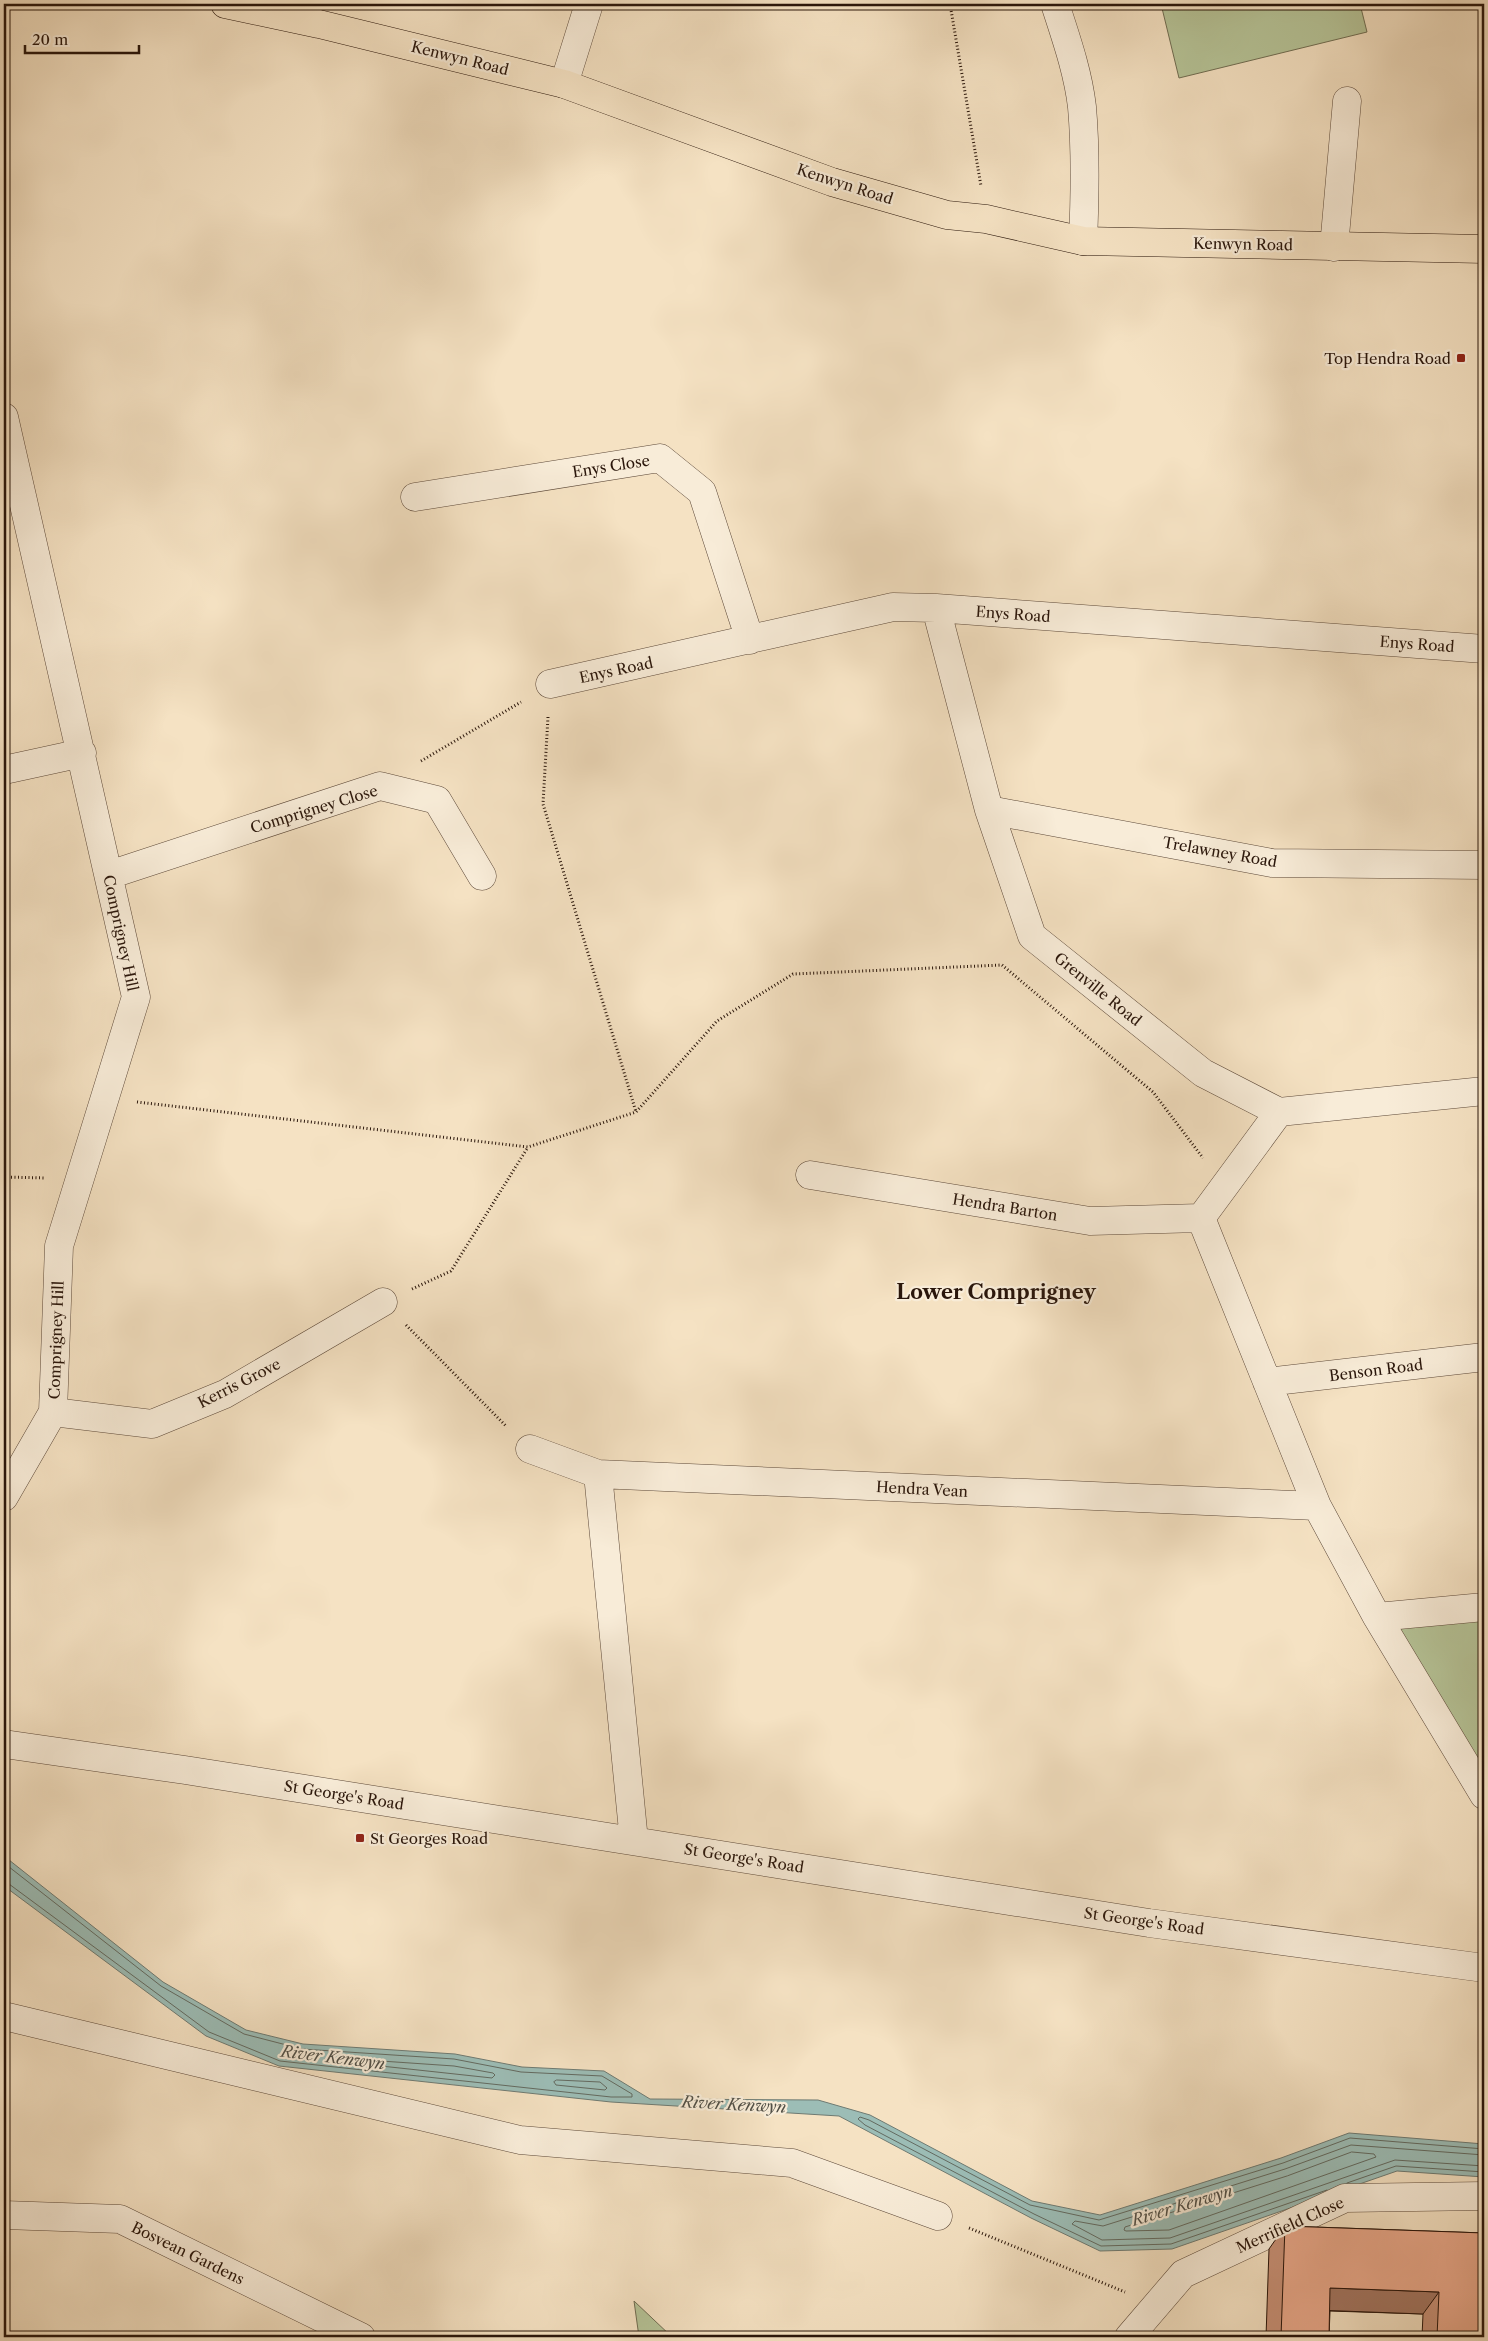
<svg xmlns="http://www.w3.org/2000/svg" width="1488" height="2341" font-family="'Libre Caslon Text',serif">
<rect width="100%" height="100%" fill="#f5e2c3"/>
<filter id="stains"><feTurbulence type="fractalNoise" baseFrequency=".004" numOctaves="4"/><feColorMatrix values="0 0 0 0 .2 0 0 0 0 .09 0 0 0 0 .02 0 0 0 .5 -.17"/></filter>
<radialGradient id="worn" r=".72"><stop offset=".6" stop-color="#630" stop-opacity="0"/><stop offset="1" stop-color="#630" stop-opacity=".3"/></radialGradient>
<path fill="#b6c498" stroke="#706d52" d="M1161,4H1360L1367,32L1179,78Z
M1484,1616V1776L1393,1625Z
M634,2301L672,2337H639Z"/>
<path fill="#9cbdb6" stroke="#6e7a72" d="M4,1856L163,1982L246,2030L303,2044L455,2054L522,2067L604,2071L650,2099L818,2100L870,2115L1032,2201L1100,2215L1281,2158L1349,2133L1484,2144V2177L1397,2171L1172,2249L1100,2251L1031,2218L839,2116L611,2102L279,2066L206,2036L4,1886Z"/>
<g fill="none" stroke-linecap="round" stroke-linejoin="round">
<path stroke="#636a60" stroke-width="1" d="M4,1863L161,1986L244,2034L302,2049L454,2059L521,2072L602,2076L632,2094V2097H611L280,2061L209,2032L9,1884L4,1883
M381,2061L454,2066L493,2073L495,2075L492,2078L381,2066L378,2063Z
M557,2080L600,2082L607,2088L605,2090L556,2085L554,2082Z
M1352,2152L1374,2154L1376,2157L1169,2230L1126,2231L1124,2230L1125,2227L1287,2176Z
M1484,2155L1351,2145L1285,2169L1103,2226L1075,2221L1072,2224L1102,2240L1170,2238L1395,2160L1484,2166
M1347,2183L1396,2166L1484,2172
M1327,2190L1171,2244L1101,2246L1034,2214L865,2125L858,2119L860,2117L869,2120L1030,2205L1099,2220L1283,2163L1350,2138L1484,2149"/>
<defs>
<path id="minor" d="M1055,4C1066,38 1078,72 1082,107C1086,152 1085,196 1083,241
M564,84L589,4
M1334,247L1347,101
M4,417L136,997L59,1246L53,1412L4,1497
M415,497L660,458L702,492L750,640
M936,608L989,810L1032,936L1203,1073L1279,1112L1484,1091
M550,684L893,607L936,608L1484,649
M4,770L82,753
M989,810L1272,863L1484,865
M109,875L380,786L437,800L482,876
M1279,1112L1201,1218L1317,1506L1377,1617L1484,1795
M810,1175L1090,1221L1201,1218
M1267,1382L1484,1357
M53,1412L152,1424L225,1394L383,1302
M530,1449L598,1474L1317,1506
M598,1474L634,1841
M1377,1617L1484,1607
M4,1744L185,1770L1149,1923L1484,1968
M4,2016L520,2140L792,2163L938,2216
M4,2215L120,2219L361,2337
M1129,2337L1183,2274L1345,2198L1484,2196"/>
<path id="major" d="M225,4L319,24L564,84L832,182L947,215L986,219L1083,241L1484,249"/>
</defs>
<use href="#minor" stroke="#5d4939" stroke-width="29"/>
<use href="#major" stroke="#2a160b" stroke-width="29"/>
<path stroke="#2a160b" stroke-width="3" stroke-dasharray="1 2.5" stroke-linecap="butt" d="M950,4L981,186
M548,717L543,804L636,1112
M421,761L521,702
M137,1102L528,1147L636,1112L717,1021L793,974L1002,965L1153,1092L1203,1158
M4,1177L46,1178
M412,1289L451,1271L528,1147
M406,1325L507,1427
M969,2228L1125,2292"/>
<use href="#minor" stroke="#f8ecd8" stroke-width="28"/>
<use href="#major" stroke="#f5e2c3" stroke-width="28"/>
</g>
<path fill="#c79076" stroke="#2a160b" d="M1285,2226L1484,2233V2337H1422L1423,2314L1330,2311L1329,2337H1266L1269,2249Z"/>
<path fill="#a27560" stroke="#2a160b" d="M1330,2288L1439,2292L1423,2314L1315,2310Z"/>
<path fill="#e7a789" stroke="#2a160b" d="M1285,2226L1484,2233V2337H1437L1439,2292L1330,2288L1329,2337H1281Z"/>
<g fill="#8f2418" stroke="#f8ecd8" stroke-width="2">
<rect x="1456" y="353" width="10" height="10" rx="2.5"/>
<rect x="355" y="1833" width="10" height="10" rx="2.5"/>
</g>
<g text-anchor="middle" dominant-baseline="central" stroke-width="4.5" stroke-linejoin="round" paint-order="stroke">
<g font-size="15" fill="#2a160b" stroke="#f8ecd8">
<text transform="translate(460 58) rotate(14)">Kenwyn Road</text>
<text transform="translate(845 184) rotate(18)">Kenwyn Road</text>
<text transform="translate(1243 244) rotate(1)">Kenwyn Road</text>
<text transform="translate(611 466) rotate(-9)">Enys Close</text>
<text transform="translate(1013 614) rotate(4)">Enys Road</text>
<text transform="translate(1417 644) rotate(4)">Enys Road</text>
<text transform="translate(616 670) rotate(-12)">Enys Road</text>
<text transform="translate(314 809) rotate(-17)">Comprigney Close</text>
<text transform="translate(1220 852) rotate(10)">Trelawney Road</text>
<text transform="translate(121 933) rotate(78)">Comprigney Hill</text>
<text transform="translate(1098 989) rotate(39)">Grenville Road</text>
<text transform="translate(1005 1207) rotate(9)">Hendra Barton</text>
<text transform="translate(56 1340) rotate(-88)">Comprigney Hill</text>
<text transform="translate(1376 1370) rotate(-7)">Benson Road</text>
<text transform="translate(239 1383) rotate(-27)">Kerris Grove</text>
<text transform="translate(922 1489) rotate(3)">Hendra Vean</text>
<text transform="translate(344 1795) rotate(9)">St George's Road</text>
<text transform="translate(744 1858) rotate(9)">St George's Road</text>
<text transform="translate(1144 1921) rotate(8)">St George's Road</text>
<text transform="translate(1290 2225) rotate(-24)">Merrifield Close</text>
<text transform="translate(188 2253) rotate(26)">Bosvean Gardens</text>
</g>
<g font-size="15" fill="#2a160b" stroke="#f8ecd8" text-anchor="end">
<text x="1451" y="358">Top Hendra Road</text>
<text x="370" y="1838" text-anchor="start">St Georges Road</text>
</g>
<g font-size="16" font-style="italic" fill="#525047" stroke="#f8ecd8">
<text transform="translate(333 2057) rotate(7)">River Kenwyn</text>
<text transform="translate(734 2104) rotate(3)">River Kenwyn</text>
<text transform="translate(1182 2205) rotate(-17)">River Kenwyn</text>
</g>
<g font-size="20" font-weight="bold" fill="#2a160b" stroke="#f8ecd8">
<text x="996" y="1292">Lower Comprigney</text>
</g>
</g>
<rect width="1488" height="2341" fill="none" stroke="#f5e2c3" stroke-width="20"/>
<rect x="5" y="5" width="1478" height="2331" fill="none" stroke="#2a160b" stroke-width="2.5"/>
<rect x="10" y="10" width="1468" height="2321" fill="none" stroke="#2a160b"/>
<path d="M25 45v8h114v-8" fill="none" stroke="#2a160b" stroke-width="2.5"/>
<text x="32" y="45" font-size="15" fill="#2a160b" stroke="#f8ecd8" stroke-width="4" paint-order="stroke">20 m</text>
<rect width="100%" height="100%" filter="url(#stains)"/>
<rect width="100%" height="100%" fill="url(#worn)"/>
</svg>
